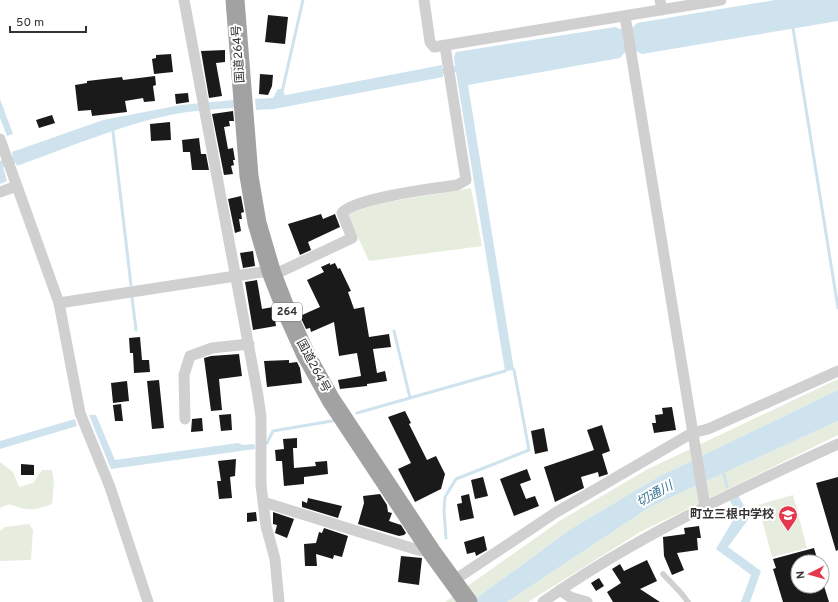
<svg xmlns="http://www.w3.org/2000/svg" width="838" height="602" font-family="Overpass,'Noto Sans JP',sans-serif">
<rect width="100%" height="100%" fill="#fff"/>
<path fill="#e6ecde" d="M471,188L482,246L369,261L347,214L370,205Z
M838,379V390L658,477L571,529L471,602H445L561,520L648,469Z
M838,421V435L640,532L528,602H507L650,507Z
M0,462L13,472L19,487L33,483L42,470H52L54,483L52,504C34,511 28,511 9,504L0,508Z
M793,495L807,548L772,557L758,505Z
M29,524L33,530L31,560L0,561V531L5,527Z"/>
<path fill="#cee3ee" d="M775,0H838V21L642,54L636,51L624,53L620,58L468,85L514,370L505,371L456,72L443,74V77L274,109L256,110L255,99L273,98L278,89H283L284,94L286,95L442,65V68L455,66L454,57L456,52L615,27C623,31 632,30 637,23Z
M0,99L13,134L7,136L0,118Z
M234,100V108C212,109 191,111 170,115C118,126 67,148 17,166L16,163L3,167L7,181L0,184V161L13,156L12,152L103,120L181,105Z
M838,390V421L650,507L507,602H471L571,529L658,477Z
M89,415H96L115,460L238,443L243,445L254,444L255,446V449L111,469Z
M75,419L77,426L0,449V441Z
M738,495L750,517L728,547L761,571L750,602H741L751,575L716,549L735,517L734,509L729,499Z"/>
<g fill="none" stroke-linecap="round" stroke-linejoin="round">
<path stroke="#cee3ee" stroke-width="3" d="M793,28L838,308
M282,92L303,0
M113,132L131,285
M132,297L136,330
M394,331L410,398
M357,413L505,371
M267,443L273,431L332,421
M723,471L727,487
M446,538L444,511L445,497L456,479L529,450L514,370"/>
</g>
<path fill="#1a1a1a" d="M268,15L288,17L285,44L265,42Z
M225,50V62L216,63L222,96L209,98L201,51Z
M171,54L173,72L154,74L152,59L156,58V55Z
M260,74L273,75L272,86L268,95L259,94Z
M155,76L156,85L153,86L155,101L144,102L143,98L125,101L127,112L92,116L91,110L78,111L75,85L87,83V81L122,77L123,80Z
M188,93L189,102L176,104L175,94Z
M233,111L234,121H229L230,126L224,127L228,149L233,148L235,160H233L234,165L231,166L233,174L224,175L212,114Z
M52,115L55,123L39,128L36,120Z
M170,122L171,140L151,141L150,124Z
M199,138L201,154H206L209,170H192L190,152H183L182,140Z
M241,196L244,212L241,213L242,219H239L241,231L235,233L228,199Z
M321,214L323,219L335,214L340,227L308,242L311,250L300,255L288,224Z
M253,251L255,266L243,268L240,253Z
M330,263V265L335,263L338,269L340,268L351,291L348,292L354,309L364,307L369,337L389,334L391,347L373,349L377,373L385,371L387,381L367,384V386L340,389L338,380L361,376L357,353L339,356L334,322L311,332L310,328L306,329L300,316L320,307L307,280L324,272L321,267Z
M257,280L262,309L273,307L276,326L253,330L245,282Z
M140,337L142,360H149L150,372L134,373L133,353H130L129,338Z
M239,354L242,376L219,379L222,410L211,411L204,358L211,356Z
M289,360V363L297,362L300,368L302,383L267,387L264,361Z
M159,380L164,428L152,429L147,381Z
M127,381L129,401L113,403L111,383Z
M121,404L123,421H115L113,405Z
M672,407L676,430L654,433L652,423H656L655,415L663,414L662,408Z
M405,411L411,423L409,424L427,460L436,456L445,474L441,489L415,502L398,469L411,463L388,417Z
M231,414L232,430L221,431L219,415Z
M202,418L203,431L191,432L192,419Z
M602,425L610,451L602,454L608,474L599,477L598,472L581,477L584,488L555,502L544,467L594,450L587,430Z
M544,428L548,451L535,454L531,431Z
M297,438V448H293L294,468L316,466L315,462L327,461L328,474L304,477V484L284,486L282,461H276L275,450L284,449L283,439Z
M236,459L235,476L230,477L232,498L219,499L217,481H221L218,461Z
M21,464L34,465V475H21Z
M527,469L531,480L520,484L526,499L535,496L539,506L514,516L500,479Z
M483,477L488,496L475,499L471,480Z
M838,477V550L836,551L816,483Z
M380,494L387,505L388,512L392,513L389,521L401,525L406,533L404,535L399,536L358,524L364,503L363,496Z
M469,494L474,518L460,521L457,504L462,503L461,496Z
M308,498L342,506L338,518L302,507V501L307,503Z
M256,512L257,521L247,522V513Z
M273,512L294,519L287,538L275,533L277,525L273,524Z
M699,526L701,538H697L698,550L677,553L684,570L672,575L664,556L663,537L685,534L684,528Z
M324,528L348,536L342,557L334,555L333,559L316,554L317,566H305L304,544L316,543L319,532L322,533Z
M484,536L487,550L476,556L475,552L467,554L464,542Z
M814,548L818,562H798V586H824L829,602H783L773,569L776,568L773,559Z
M401,556L422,558L419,585L398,582Z
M647,560L657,581L640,589L660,602H613L607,592L621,583L612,569L620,564L624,571Z
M599,578L604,586L596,591L591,583Z"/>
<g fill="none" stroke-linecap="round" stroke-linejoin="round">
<path stroke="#d0d0d0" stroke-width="5.5" d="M663,574L681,593L688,602"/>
<path stroke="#d0d0d0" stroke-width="11" d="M184,0L258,396L261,417V485L266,526L275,559L279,602
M424,0L430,42L434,47L721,0
M660,0L662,10
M625,16L705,507
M0,139L59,303L80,413L110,487L148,602
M0,192L17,186
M59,303L262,272L272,274L282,271L352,238L342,213C354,198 436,188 457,185L466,180L445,46
M185,419L184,375L190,356L212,348L249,344
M263,502L418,550L431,551
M453,581L555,513L692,433L708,429L838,371
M560,590L570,597L587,602
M543,602C635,537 737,490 838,444"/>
<path stroke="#a2a2a2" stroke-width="19" d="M235,0L249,176L257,223L272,274L288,315L306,355L331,400L431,551L468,602"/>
</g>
<defs>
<symbol id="school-pin" viewBox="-11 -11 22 30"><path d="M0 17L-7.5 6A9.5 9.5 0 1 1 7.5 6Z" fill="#e6384d" stroke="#fff"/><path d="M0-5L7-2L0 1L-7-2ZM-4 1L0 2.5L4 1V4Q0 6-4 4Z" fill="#fff"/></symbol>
</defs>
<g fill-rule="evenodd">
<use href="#school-pin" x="777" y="504" width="22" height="30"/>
</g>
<g text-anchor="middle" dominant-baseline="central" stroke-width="4" stroke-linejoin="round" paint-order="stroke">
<rect fill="#fff" stroke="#707070" stroke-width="1" x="272" y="303" width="30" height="18" rx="3"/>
<g font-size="11" font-weight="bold" fill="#333">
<text x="287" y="312">264</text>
</g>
<g font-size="12" fill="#333" stroke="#fff">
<text transform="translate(239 54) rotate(-94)">国道264号</text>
<text transform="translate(313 366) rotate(62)">国道264号</text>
</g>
<g font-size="12" font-weight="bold" fill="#333" stroke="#fff" text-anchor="end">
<text x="774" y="515">町立三根中学校</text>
</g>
<g font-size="13" font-style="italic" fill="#3f7896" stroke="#fff">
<text transform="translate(655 495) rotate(-29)">切通川</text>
</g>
</g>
<g transform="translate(810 574) rotate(264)"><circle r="19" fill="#ffffff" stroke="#adadad"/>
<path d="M0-3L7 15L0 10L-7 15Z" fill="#e6384d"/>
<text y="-6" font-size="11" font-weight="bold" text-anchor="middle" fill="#333333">N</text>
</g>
<path d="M10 26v6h76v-6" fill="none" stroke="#333333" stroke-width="2"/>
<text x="16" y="26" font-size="12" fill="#333333" stroke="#ffffff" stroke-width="3" paint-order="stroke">50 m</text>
</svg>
